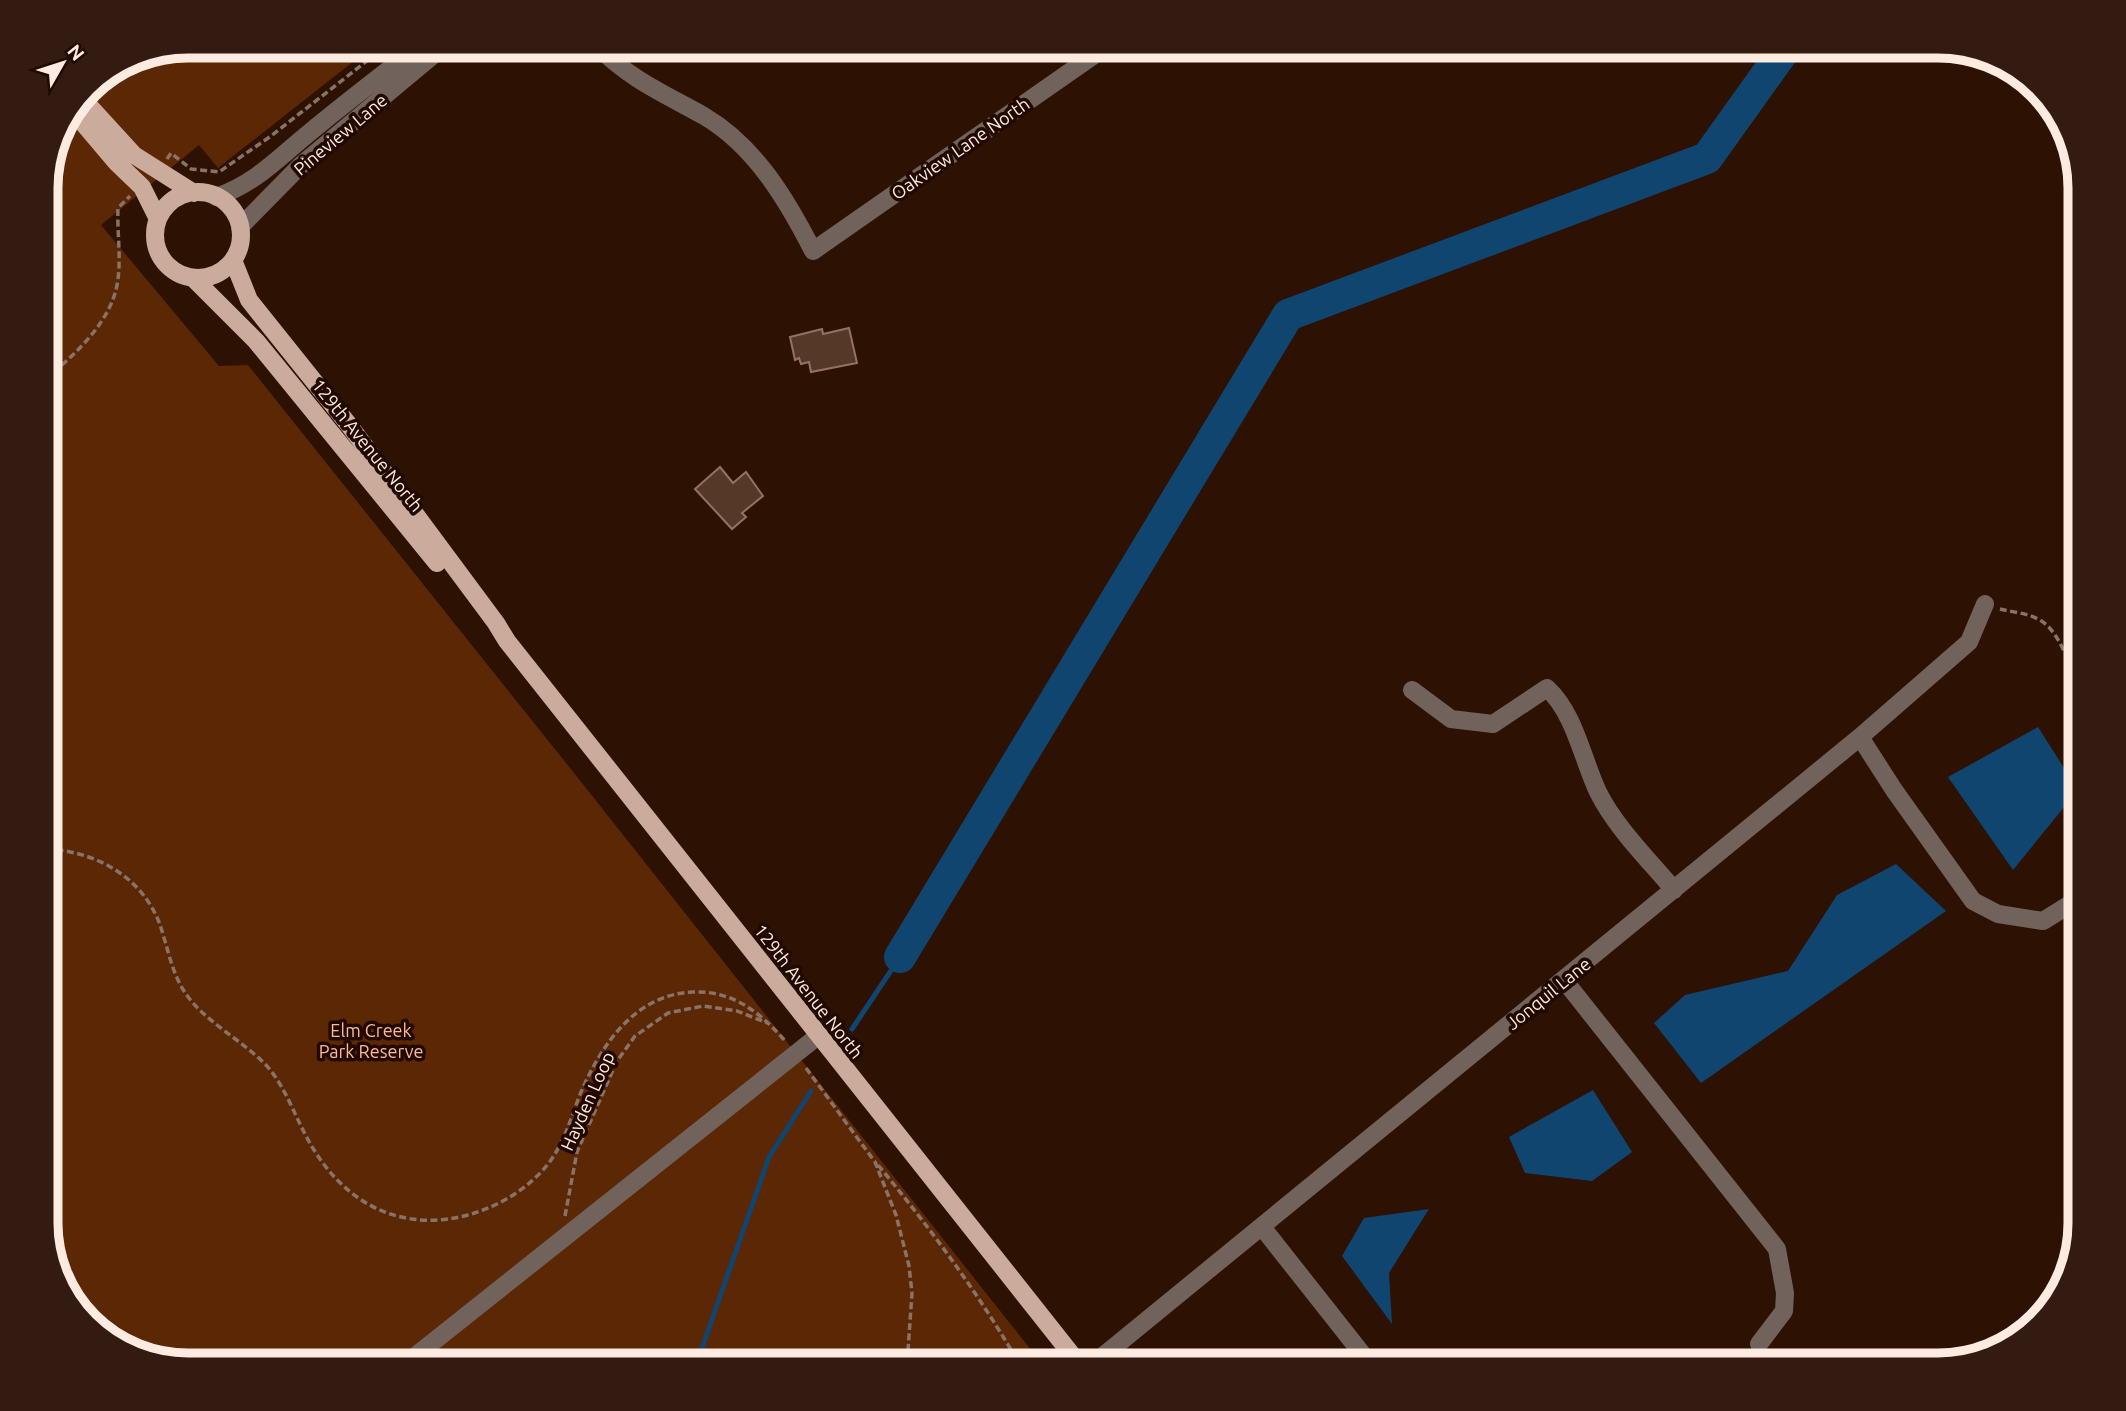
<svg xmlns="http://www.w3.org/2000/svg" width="2126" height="1411" font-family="Ubuntu,sans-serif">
<rect width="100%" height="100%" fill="#2d1204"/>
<path fill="#5b2705" d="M187,46H373L218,168L199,145L101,225L219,366L248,365L578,778L1043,1365H187L108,1341L64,1294L46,1233V178L56,133L87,87L133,56Z"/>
<path fill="#10456f" d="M2038,727L2078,790L2013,870L1948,777Z
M1896,864L1946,911L1701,1083L1654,1023L1685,995L1788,971L1837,895Z
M1593,1090L1632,1152L1592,1181L1525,1173L1509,1137Z
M1429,1209L1389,1273L1392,1324L1342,1256L1364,1218Z"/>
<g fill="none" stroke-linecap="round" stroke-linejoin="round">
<path stroke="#10456f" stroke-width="5" d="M852,1029L900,957
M696,1365L769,1157L811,1091"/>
<path stroke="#10456f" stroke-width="32" d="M900,957L1288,315L1707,158L1787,46"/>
</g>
<path fill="#553828" stroke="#937261" stroke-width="2" d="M849,328L857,363L811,372L809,362L801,364L799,358L795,360L790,337L822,329L823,334Z
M720,467L733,483L746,472L763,496L742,513L746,517L732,529L695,489Z"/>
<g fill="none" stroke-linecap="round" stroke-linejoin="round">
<path stroke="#897266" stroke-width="3.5" stroke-dasharray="7 3.5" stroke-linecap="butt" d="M167,159L171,153L191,169L219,172L271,136L386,46
M46,379C76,353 113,321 118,279C121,256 117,231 118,208L130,196
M2000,609C2012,612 2027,613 2038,619C2060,630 2066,662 2080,681
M46,849C94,851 140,875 159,922C167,944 171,971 184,991C202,1020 242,1040 266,1065C284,1085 293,1111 305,1134C327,1177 362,1212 412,1219C460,1226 517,1203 548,1164C565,1142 571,1117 581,1092C602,1044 635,995 692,992C733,990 761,1013 786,1042
M806,1068L875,1162L896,1215L909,1266L912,1293L907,1365
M878,1165C931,1229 979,1294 1020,1365
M565,1216L577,1152L617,1061L635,1036L668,1013L703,1006L737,1011L767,1023"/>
<path stroke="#71625b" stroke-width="18" d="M597,46C631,80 663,93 704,116C755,146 787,200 813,251L1107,46
M216,197C256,183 277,159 309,133C345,103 382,75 419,46
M240,227L300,166L444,46
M1412,690L1451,719L1493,724L1547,688C1575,714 1582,758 1598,792C1616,828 1648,859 1674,890
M1860,737L1894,790L1973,901L1998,914L2043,921L2080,898
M1564,980L1777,1249L1785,1293L1784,1311L1759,1344
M1262,1227L1371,1365
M404,1365L818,1036
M1092,1365L1860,737L1969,642L1985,604"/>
<path stroke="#caab9c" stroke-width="18" d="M81,97L134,155L194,193
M72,110L116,162L142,187L158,219
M155 235a43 43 0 1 1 86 0a43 43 0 1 1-86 0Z
M233,260L249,300L349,425L496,623L507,641L1080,1365
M193,278L256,341L437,563"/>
</g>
<g text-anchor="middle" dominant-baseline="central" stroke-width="7" stroke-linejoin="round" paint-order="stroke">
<g font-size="18" fill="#fdeae0" stroke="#220900">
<text transform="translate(340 134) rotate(-40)">Pineview Lane</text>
<text transform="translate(960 148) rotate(-35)">Oakview Lane North</text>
<text transform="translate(368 445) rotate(51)">129th Avenue North</text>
<text transform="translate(809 991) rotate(52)">129th Avenue North</text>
<text transform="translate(1548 993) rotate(-39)">Jonquil Lane</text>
<text transform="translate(587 1101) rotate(-66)">Hayden Loop</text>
</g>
<g font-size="18" fill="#f9ba99" stroke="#220900">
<text x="371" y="1030">Elm Creek<tspan x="371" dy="21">Park Reserve</tspan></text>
</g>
</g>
<path d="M0 0H2126V1411H0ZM188 58H1938A130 130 0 0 1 2068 188V1223A130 130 0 0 1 1938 1353H188A130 130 0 0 1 58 1223V188A130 130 0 0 1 188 58Z" fill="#341b12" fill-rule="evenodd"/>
<path fill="none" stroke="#fdeae0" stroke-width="9" d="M188 58H1938A130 130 0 0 1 2068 188V1223A130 130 0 0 1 1938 1353H188A130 130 0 0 1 58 1223V188A130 130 0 0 1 188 58Z"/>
<g transform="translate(63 63) rotate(51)" stroke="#220900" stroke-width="5" paint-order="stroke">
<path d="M0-5L12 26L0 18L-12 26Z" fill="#fdeae0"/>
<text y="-10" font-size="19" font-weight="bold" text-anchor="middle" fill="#fdeae0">N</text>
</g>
</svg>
